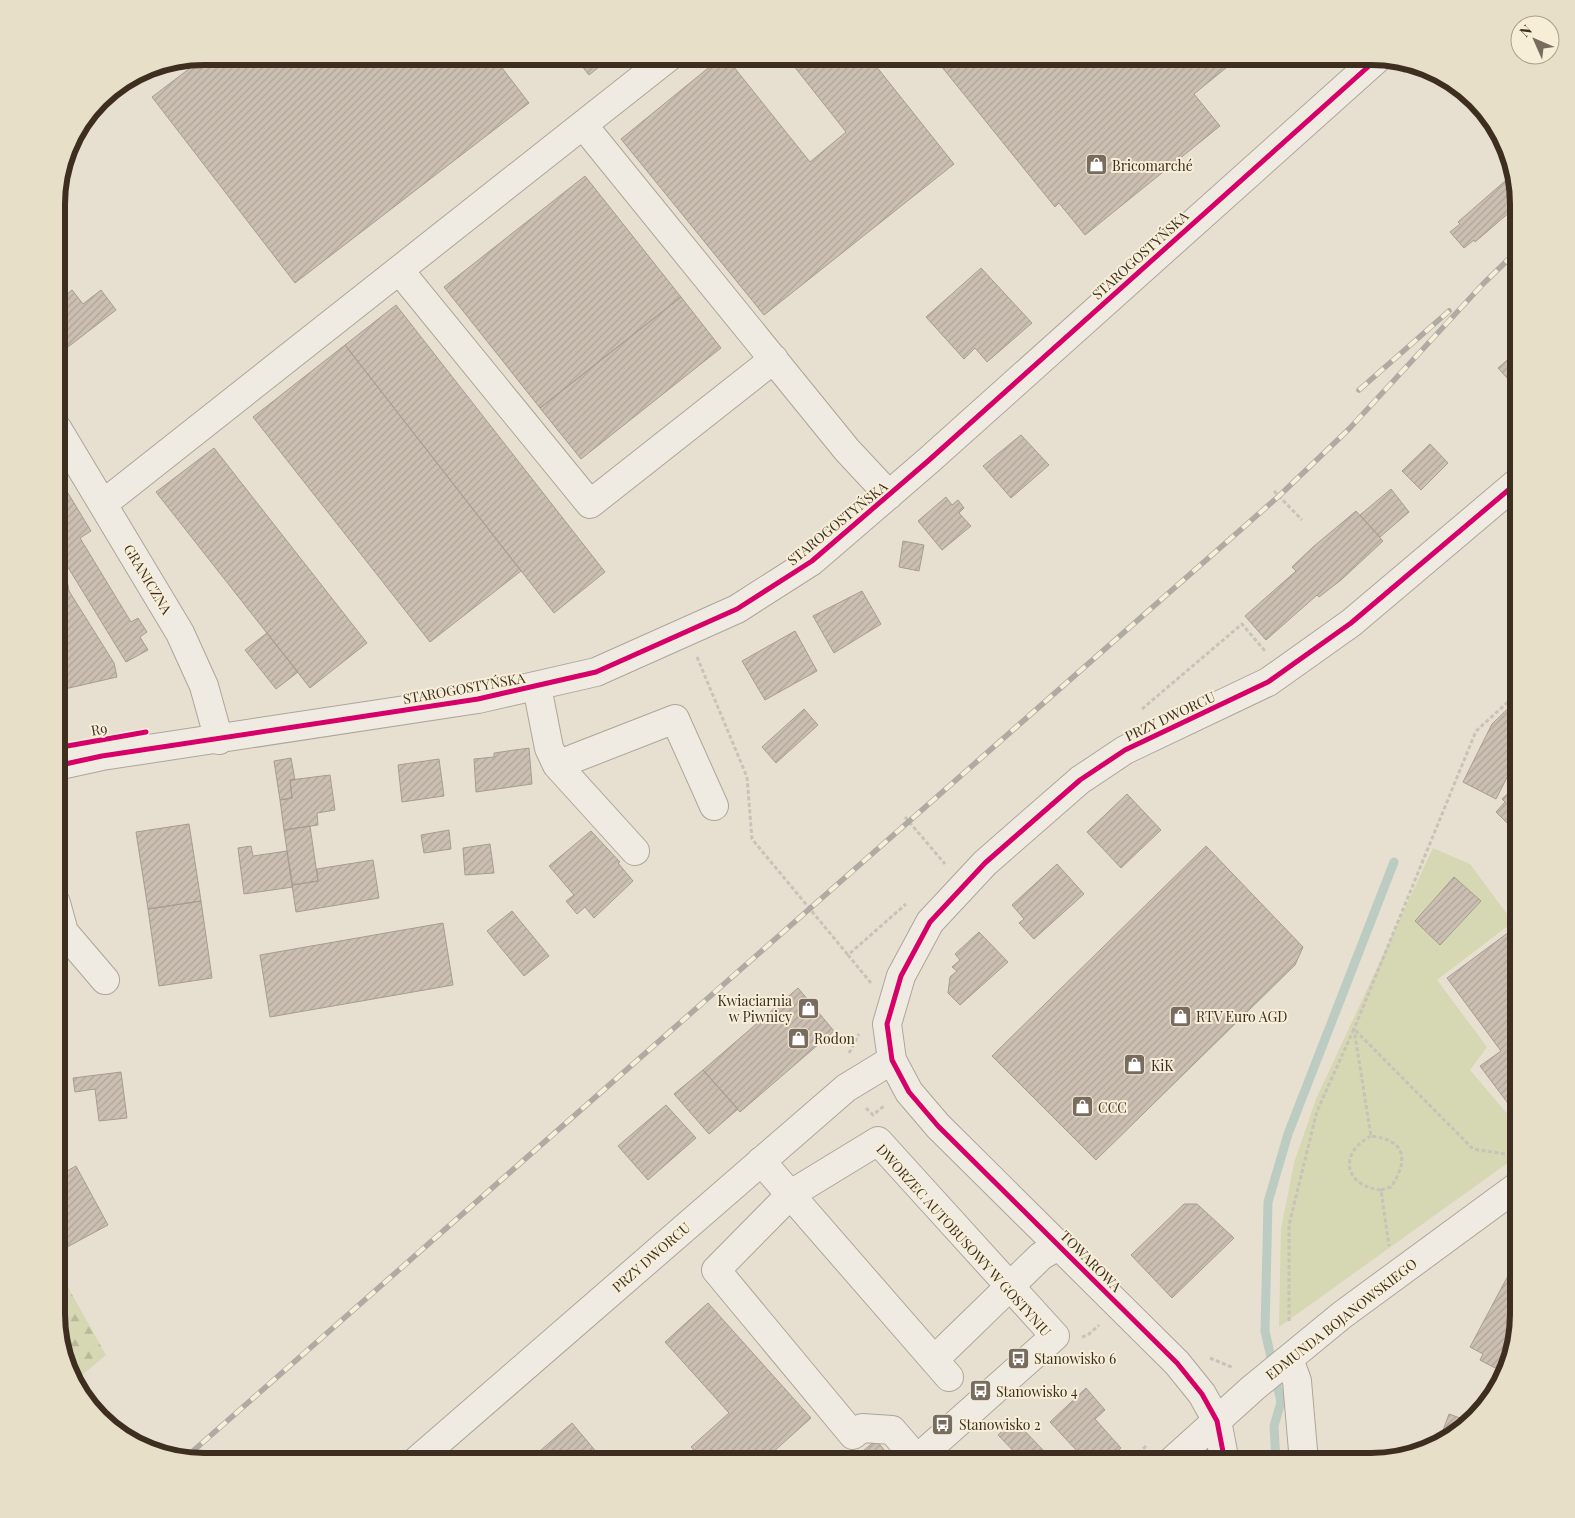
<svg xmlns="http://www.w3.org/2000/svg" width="1575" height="1518" font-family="'Playfair Display',serif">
<defs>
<pattern id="forest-firs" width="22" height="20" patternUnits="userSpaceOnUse" patternTransform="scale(1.25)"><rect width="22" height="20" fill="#d6d7b3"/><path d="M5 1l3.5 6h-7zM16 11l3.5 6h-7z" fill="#b9b99a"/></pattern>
<pattern id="building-hatch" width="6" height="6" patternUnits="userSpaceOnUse" patternTransform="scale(1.25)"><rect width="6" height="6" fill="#cbbfb2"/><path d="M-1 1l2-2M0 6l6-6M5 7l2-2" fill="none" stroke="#afa499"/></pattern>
</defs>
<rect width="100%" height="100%" fill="#e7e0d1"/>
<path fill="url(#forest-firs)" d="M65,1282L106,1355L74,1382C58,1355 56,1316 56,1285Z"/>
<path fill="#d6d7b3" d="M1433,848L1470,864L1513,922L1437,980L1487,1047L1470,1070L1514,1122L1516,1157L1279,1327L1281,1229L1294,1163L1316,1099Z"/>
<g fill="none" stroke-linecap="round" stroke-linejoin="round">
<path stroke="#bcccc2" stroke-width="9" d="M1276,1462L1274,1426L1281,1402L1265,1331L1268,1202L1288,1134L1394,862"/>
</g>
<path fill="url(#building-hatch)" stroke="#a89c90" d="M206,56H493L529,103L295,283L152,97Z
M574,56H608L610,58L589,75Z
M723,56H725L810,162L846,132L786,56H868L954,164L764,315L621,139Z
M933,56L1226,57L1232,63L1194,94L1220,126L1085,235L1059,203L1055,207Z
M1513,174L1519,204L1475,242L1474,240L1464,248L1450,232L1460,224L1458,222Z
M585,176L681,297L540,408L444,287Z
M981,268L1032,323L987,362L975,348L964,359L926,317Z
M72,290L83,304L101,290L116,310L64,350L57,341V303Z
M681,297L721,348L581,459L540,408Z
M396,305L605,572L554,613L345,345Z
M345,345L521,571L430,642L253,417Z
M1519,350V391L1498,368Z
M1021,435L1049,465L1011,498L983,466Z
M1430,444L1448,463L1421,490L1402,471Z
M214,448L367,643L310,688L156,492Z
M57,475L91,531L80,538L131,622L138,618L147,632L140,637L148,650L126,662L58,551L56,553Z
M1391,489L1409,512L1380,537L1360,515Z
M946,497L952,505L958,500L964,508L959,513L971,526L942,550L918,521Z
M1356,511L1383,541L1341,580L1319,597L1317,595L1266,640L1245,616L1296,571L1292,567L1313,547Z
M903,541L924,545L919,571L899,567Z
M67,580L69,591L114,663L117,677L56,691V583Z
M862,591L881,624L834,653L813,616Z
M795,631L817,671L765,700L742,661Z
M267,633L298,672L276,689L245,650Z
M1519,698V754L1496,799L1463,782L1492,724Z
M804,709L818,725L776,763L762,747Z
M529,748L532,784L476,792L474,759L494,757V753Z
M291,758L295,780H290L292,798L280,800L274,761Z
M439,759L444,796L402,802L398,765Z
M330,775L335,810L317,813L318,825L284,830L280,800L292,798L290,780Z
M1519,783V823L1513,829L1496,812L1505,802L1502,799Z
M1127,794L1161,830L1121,868L1087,832Z
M189,824L201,901L148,909L136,832Z
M310,826L318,881L292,885L284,830Z
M449,830L451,849L424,853L421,835Z
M591,831L620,862L618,863L633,881L594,918L585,907L577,914L566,901L574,895L549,866Z
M490,844L494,873L465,875L463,848Z
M251,846L253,856L287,851L293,887L244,894L238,848Z
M1206,846L1303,947L1295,965L1096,1160L992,1056Z
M373,860L379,898L296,912L292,885L318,881L317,869Z
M1057,864L1084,894L1034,939L1019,923L1024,919L1012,905Z
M1454,877L1481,901L1440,945L1415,921Z
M201,901L212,978L159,986L148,909Z
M512,911L549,956L524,976L487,931Z
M443,923L453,985L270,1017L260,955Z
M1513,929L1519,932V983L1515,988L1519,993V1112L1516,1114L1480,1066L1501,1051L1447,978Z
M979,932L1008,962L960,1005L948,993L950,977L957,971L952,967L960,960L955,954Z
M798,988L834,1031L740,1112L703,1070Z
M703,1070L738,1109L709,1134L674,1094Z
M121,1072L127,1118L99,1121L95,1089L75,1092L73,1078Z
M666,1105L696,1138L648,1180L618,1146Z
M76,1166L108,1225L56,1253V1177Z
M1184,1204H1197L1234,1238L1172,1298L1131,1255Z
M1518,1257L1519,1314L1508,1367L1499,1362L1495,1368L1480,1360L1483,1354L1470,1347Z
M708,1303L811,1418L762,1462H705L691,1447L729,1413L665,1342Z
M1086,1388L1105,1410L1095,1419L1121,1448L1107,1462H1067L1077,1451L1050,1422Z
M1449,1414L1471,1422L1438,1444Z
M1014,1420L1043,1450L1030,1462H1024L998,1435Z
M572,1423L598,1454L590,1460L592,1462H543L547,1458L541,1450Z
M876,1440L894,1462H850Z"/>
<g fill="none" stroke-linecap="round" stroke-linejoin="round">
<defs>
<path id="minor" d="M583,125L847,450L889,495
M399,270L590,504L774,359
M57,428L180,633L204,686L219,740
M103,504L670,56
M537,687L549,748L557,765L635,851
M557,765L675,719L714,806
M56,766L102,756L478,699L596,672L737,609L812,561L928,461L1379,57
M56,903L64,932L105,980
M878,1141L1055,1336L917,1459L892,1430L862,1428L853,1435L716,1270L791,1194Z
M761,1161L949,1377
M1289,1359L1297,1381L1304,1462
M934,1360L1041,1256L1060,1245
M415,1462L846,1088L892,1060
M1171,1462L1253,1388L1342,1315L1519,1185
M1225,1462L1217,1421L1202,1394L1177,1363L938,1126L909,1092L892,1060L887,1024L901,976L930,922L985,863L1080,780L1125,750L1268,682L1351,623L1519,481"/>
</defs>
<use href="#minor" stroke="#ada599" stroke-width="30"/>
<path stroke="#c8c2b9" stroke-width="3" stroke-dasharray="4 2.5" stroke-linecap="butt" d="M1403,72L1415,66
M1274,491L1302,520
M697,657L747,777L752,839L848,955
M1142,709L1242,624L1265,651
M905,817L945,864
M871,983L848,955L906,904
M849,1053L859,1034
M866,1108L873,1115L885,1105
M1371,1136C1338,1153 1344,1186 1381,1190L1389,1246
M1381,1190L1391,1187C1409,1160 1406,1140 1371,1136L1354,1029L1476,731L1509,701L1519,686
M1289,1321V1225L1317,1111L1354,1029L1473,1149L1518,1156
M1082,1337L1088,1335L1099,1325
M1210,1358L1234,1368
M1144,1458L1139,1453L1147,1445
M1129,1462L1139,1453"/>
<use href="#minor" stroke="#efebe3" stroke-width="28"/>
<defs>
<path id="rail" d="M1359,390L1449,311
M185,1458L1279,496L1349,429L1483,284L1517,251"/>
</defs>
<use href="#rail" stroke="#afaaa2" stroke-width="5.5"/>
<use href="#rail" stroke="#f7eed8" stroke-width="4" stroke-dasharray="11" stroke-linecap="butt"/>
<defs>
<path id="cycleway" d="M56,748L146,732
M56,766L102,756L478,699L596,672L737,609L812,561L928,461L1379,57
M1225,1462L1217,1421L1202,1394L1177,1363L938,1126L909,1092L892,1060L887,1024L901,976L930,922L985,863L1080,780L1125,750L1268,682L1351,623L1519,481"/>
</defs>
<use href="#cycleway" stroke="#f7eed8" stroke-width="8"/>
<use href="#cycleway" stroke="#d6006c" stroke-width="5"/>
</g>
<defs>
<symbol id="shop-square" viewBox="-11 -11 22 22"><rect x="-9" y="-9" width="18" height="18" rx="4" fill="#786c5e" stroke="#f7eed8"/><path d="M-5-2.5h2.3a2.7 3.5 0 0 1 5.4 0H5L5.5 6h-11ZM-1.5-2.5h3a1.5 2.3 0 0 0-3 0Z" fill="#fff"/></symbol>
<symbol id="bus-square" viewBox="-11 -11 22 22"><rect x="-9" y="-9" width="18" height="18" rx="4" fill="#786c5e" stroke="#f7eed8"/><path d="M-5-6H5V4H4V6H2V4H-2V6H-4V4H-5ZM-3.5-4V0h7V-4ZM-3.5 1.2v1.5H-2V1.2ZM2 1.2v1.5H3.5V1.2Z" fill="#fff"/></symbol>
</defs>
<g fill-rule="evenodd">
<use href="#shop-square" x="1084" y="152" width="25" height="25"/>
<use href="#shop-square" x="796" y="996" width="25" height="25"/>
<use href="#shop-square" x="1168" y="1004" width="25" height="25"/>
<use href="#shop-square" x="786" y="1026" width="25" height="25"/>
<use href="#shop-square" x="1122" y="1052" width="25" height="25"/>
<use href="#shop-square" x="1070" y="1094" width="25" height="25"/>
<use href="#bus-square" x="1006" y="1346" width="25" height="25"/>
<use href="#bus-square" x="968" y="1378" width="25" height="25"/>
<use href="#bus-square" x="930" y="1412" width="25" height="25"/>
</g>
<g text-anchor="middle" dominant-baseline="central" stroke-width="4" stroke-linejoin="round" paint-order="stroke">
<g font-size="14" fill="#3d2e20" stroke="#f7eed8" text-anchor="start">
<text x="1112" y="165">Bricomarché</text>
<text x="792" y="1000" text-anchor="end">Kwiaciarnia<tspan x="792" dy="16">w Piwnicy</tspan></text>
<text x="1196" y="1016">RTV Euro AGD</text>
<text x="814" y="1038">Rodon</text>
<text x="1151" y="1065">KiK</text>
<text x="1098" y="1107">CCC</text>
<text x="1034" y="1358">Stanowisko 6</text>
<text x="996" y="1391">Stanowisko 4</text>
<text x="959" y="1424">Stanowisko 2</text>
</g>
<g font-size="14" fill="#3d2e20" stroke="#f7eed8">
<text transform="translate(1140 255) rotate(-42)">STAROGOSTYŃSKA</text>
<text transform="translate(837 523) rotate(-39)">STAROGOSTYŃSKA</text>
<text transform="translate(148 579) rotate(59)">GRANICZNA</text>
<text transform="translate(464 688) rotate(-10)">STAROGOSTYŃSKA</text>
<text transform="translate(1170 716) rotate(-25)">PRZY DWORCU</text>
<text transform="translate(99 729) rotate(-10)">R9</text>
<text transform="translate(964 1240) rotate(48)">DWORZEC AUTOBUSOWY W GOSTYNIU</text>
<text transform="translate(651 1257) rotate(-41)">PRZY DWORCU</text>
<text transform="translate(1091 1261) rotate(45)">TOWAROWA</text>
<text transform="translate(1341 1319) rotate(-38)">EDMUNDA BOJANOWSKIEGO</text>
</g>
</g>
<path d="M0 0H1575V1518H0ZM204 65H1371A139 139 0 0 1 1510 204V1314A139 139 0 0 1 1371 1453H204A139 139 0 0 1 65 1314V204A139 139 0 0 1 204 65Z" fill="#e8dfc9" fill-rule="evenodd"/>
<path fill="none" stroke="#3d2e20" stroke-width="6" d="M204 65H1371A139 139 0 0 1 1510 204V1314A139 139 0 0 1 1371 1453H204A139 139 0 0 1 65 1314V204A139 139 0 0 1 204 65Z"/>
<g transform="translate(1535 40) rotate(315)"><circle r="24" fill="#f7eed8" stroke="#ada18e"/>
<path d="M0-4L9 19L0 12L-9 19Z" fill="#786c5e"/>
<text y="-8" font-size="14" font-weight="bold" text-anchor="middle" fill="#3d2e20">N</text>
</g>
</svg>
